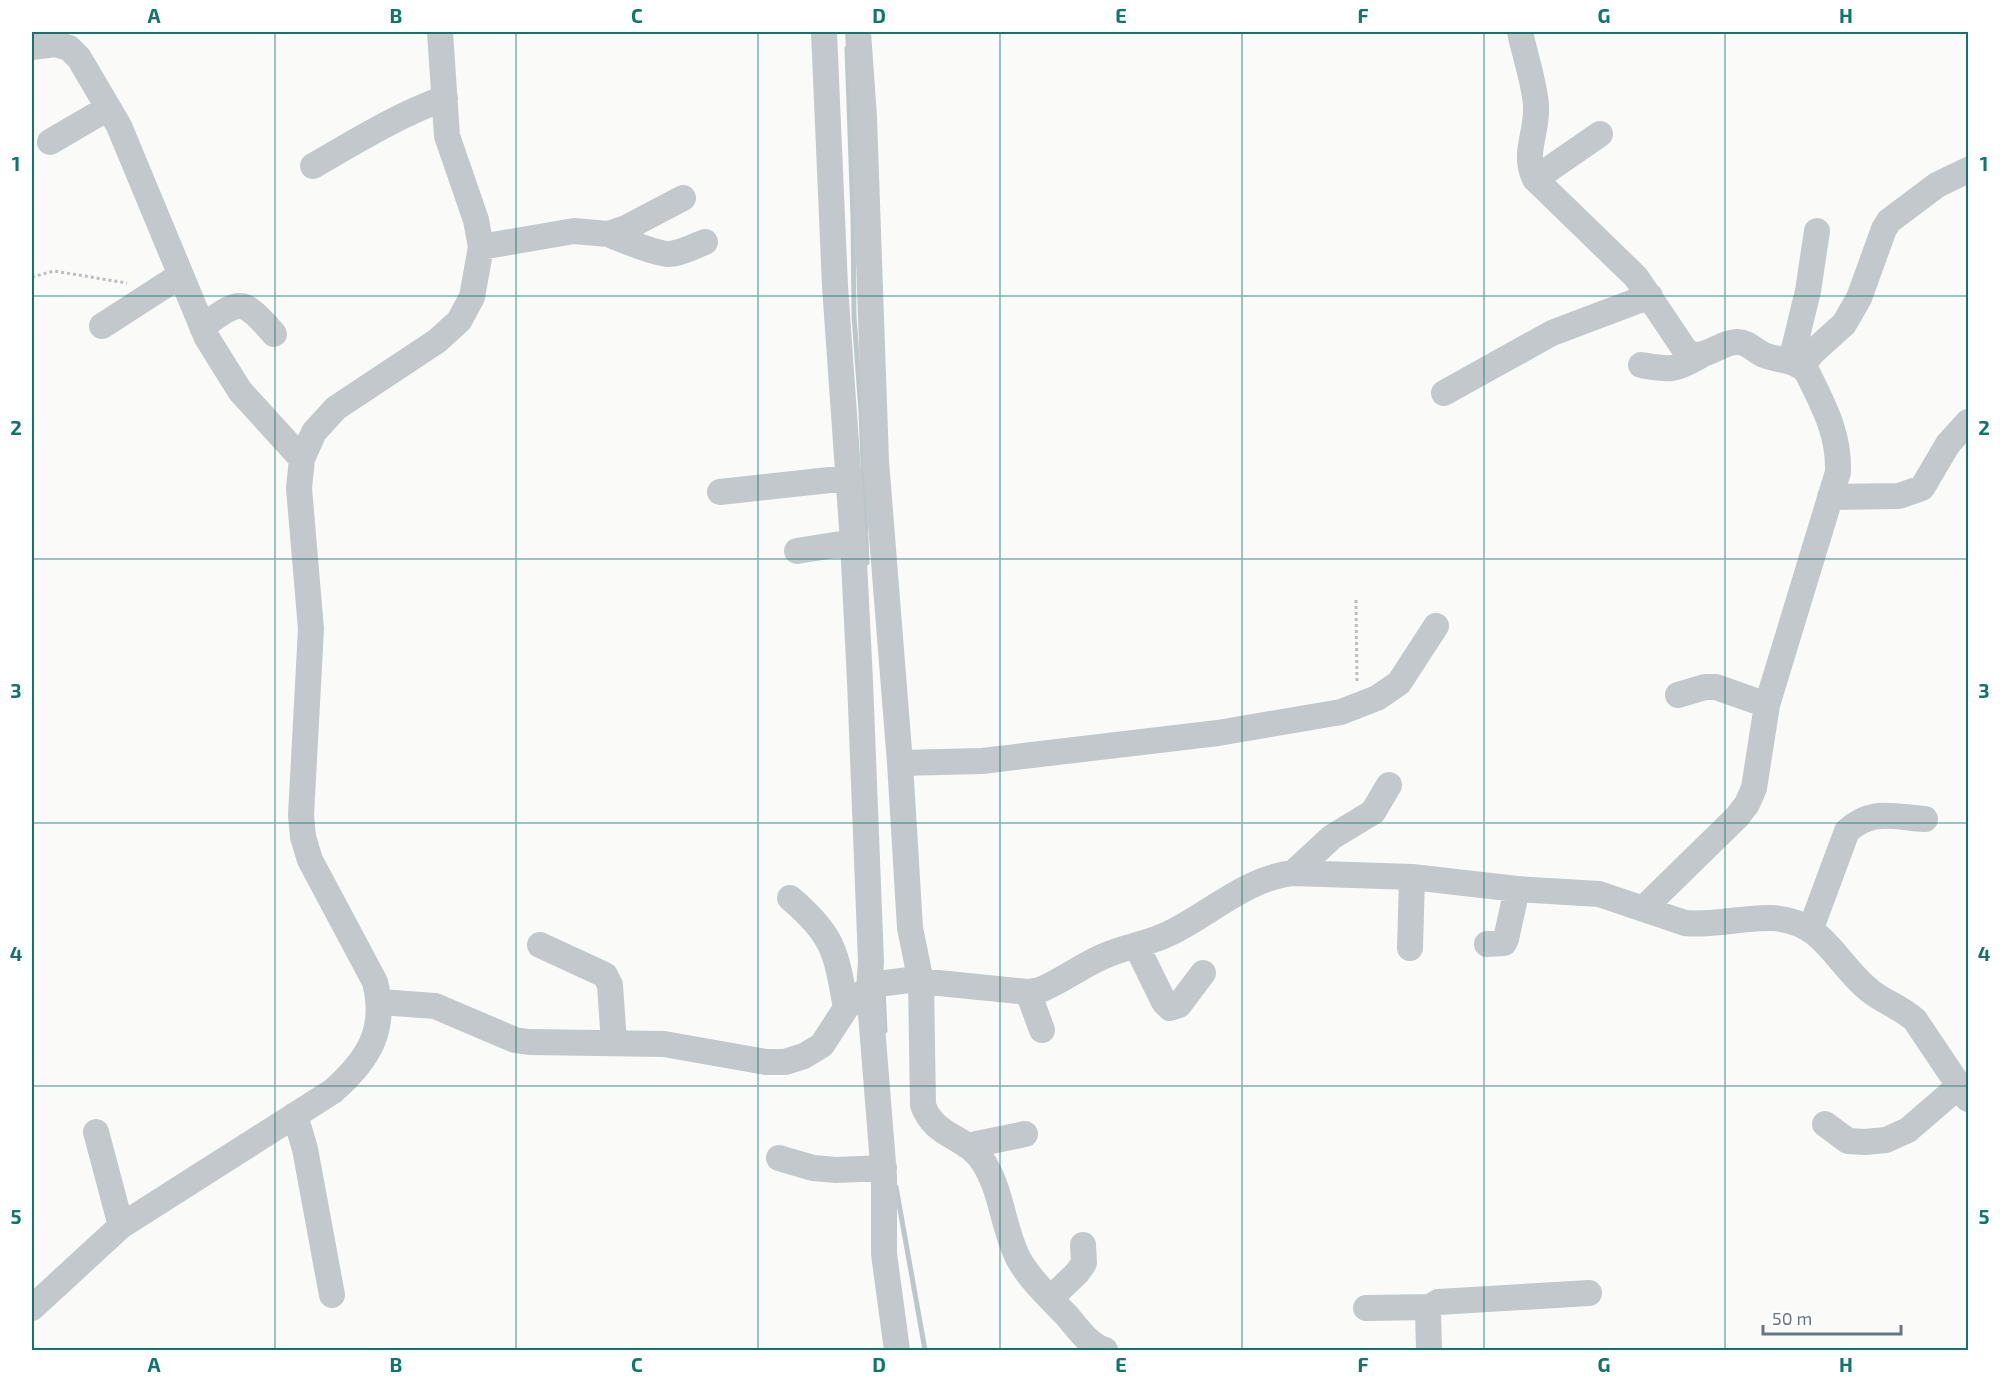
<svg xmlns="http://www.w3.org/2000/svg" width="2000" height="1382" font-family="'Exo 2',sans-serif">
<rect width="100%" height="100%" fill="#fafaf8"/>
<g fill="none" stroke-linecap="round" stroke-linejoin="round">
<path stroke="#bbc7cb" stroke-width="5" d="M847,48L853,217L854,316L861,412L867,563
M883,989L885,1031
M896,1187L925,1350"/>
<path stroke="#bbbfc2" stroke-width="3" stroke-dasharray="3 3" stroke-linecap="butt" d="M32,277L54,271L127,283
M1356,600L1357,684"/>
<path stroke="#c3c8cc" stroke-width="26" d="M824,32L835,286L853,542L860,681L871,962L869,989L884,1176V1254L897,1350
M858,32L864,117L876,461L900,763L910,928L921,982L923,1105C934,1138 968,1136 984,1163C1002,1192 1003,1228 1018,1258C1030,1280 1051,1299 1068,1317C1079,1330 1089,1345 1105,1350
M1520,32C1525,56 1534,81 1536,105C1538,133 1522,153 1535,179L1636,277L1685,350C1702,365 1719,341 1738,342C1748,342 1755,351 1764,355C1779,361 1795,359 1807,372C1824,407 1839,433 1838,472L1767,705L1754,788L1747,804L1737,817L1643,909
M32,47L55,44L69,48L79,58L119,126L207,338L240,391L302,459
M50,142L108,108
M313,166C356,141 398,115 445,98
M1535,179L1600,134
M608,234C623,240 653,253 668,254C680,254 694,246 705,242
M481,247L574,231L608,234L626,228L683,198
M102,326L181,275
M202,327C211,321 233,301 245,307C253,310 268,327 274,334
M1791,361L1808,291L1817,231
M1641,365C1671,370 1674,371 1700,356
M1802,366L1813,352L1844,324L1859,298L1884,229L1889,221L1937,185L1968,170
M1444,393L1552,333L1650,296
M720,492L848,478
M1830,497L1899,496L1922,488L1948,444L1968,422
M797,551L853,542
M1678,695L1705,687H1716L1767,705
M900,763L982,761L1218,733L1341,712L1377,698L1399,683L1436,626
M1293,873L1332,837L1373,812L1389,785
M790,898C835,936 836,953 846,1008
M1811,928L1847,831C1872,808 1893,817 1925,819
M1487,944L1504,943L1506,939L1517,889
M540,945L605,975L610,985L614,1043
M1137,947L1164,1002L1170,1008L1179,1005L1203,973
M1410,948L1412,877
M1028,992L1042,1030
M380,1002L435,1006L515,1040L529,1042L664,1044L766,1062H785L804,1056L822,1045L846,1008L858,996L878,984L909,980L1028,992L1040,990C1064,980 1085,963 1109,954C1129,946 1151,943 1170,933C1211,913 1247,878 1293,873L1412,877L1517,889L1599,894L1685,923C1714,926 1743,917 1772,918C1825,921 1834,962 1869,990C1883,1002 1901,1007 1915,1020L1968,1099
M295,1115L305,1149L332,1295
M1825,1124L1848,1141L1865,1142L1886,1140L1908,1130L1959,1086
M96,1132L121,1226
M967,1146L1025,1134
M779,1158L813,1168L836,1170L884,1168
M1051,1298L1077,1273L1084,1263L1083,1245
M32,1308L121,1226L333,1091C369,1059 387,1030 375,982L310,860L303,837L301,815L311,629L299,488L302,459L314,432L336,408L437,341L459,321L472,297L481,247L476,220L447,136L440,32
M1366,1308L1430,1307
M1429,1350L1428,1312L1430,1307L1438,1302L1589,1293"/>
</g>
<path fill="none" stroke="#0f766e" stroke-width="1.5" stroke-opacity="0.55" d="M275,32V1350M516,32V1350M758,32V1350M1000,32V1350M1242,32V1350M1484,32V1350M1725,32V1350M32,296H1968M32,559H1968M32,823H1968M32,1086H1968"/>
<rect width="2000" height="1382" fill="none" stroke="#ffffff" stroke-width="66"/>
<path d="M1763 1325v9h138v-9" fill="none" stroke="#657683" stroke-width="3"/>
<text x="1772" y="1325" font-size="18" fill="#657683" stroke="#ffffff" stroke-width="4.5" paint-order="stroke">50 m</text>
<rect x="33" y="33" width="1934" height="1316" fill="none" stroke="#0f766e" stroke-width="2"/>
<g font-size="20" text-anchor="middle" font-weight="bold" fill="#0f766e">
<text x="154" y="23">A</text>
<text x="396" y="23">B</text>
<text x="637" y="23">C</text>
<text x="879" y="23">D</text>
<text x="1121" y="23">E</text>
<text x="1363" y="23">F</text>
<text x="1604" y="23">G</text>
<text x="1846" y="23">H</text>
<text x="16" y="171">1</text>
<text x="1984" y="171">1</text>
<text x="16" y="435">2</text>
<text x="1984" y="435">2</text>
<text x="16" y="698">3</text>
<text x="1984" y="698">3</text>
<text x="16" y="961">4</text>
<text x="1984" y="961">4</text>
<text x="16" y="1224">5</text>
<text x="1984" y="1224">5</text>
<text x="154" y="1372">A</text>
<text x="396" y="1372">B</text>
<text x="637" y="1372">C</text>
<text x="879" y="1372">D</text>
<text x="1121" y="1372">E</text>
<text x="1363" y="1372">F</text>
<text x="1604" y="1372">G</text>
<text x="1846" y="1372">H</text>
</g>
</svg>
